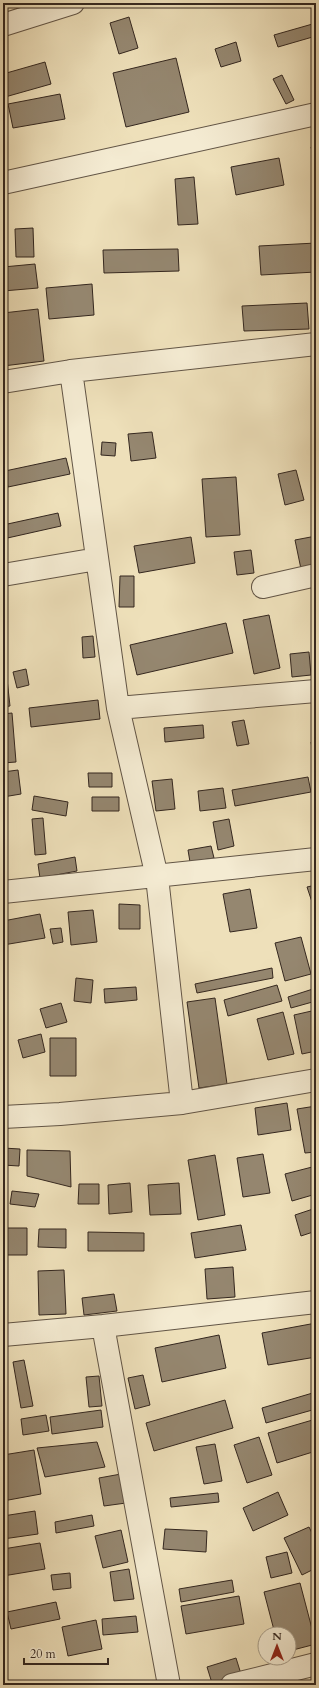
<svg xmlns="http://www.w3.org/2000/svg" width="319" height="1688" font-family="Cardo,serif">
<rect width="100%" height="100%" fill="#eee0ba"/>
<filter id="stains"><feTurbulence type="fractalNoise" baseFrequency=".005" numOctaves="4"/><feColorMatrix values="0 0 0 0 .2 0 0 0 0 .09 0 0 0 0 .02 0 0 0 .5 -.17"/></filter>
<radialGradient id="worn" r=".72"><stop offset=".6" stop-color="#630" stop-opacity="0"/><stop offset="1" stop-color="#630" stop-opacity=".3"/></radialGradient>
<path fill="#958770" stroke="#34271f" d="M129,17L138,48L119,54L110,23Z
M316,23V36L278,47L274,35Z
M236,42L241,61L221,67L215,49Z
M176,58L189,112L126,127L113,73Z
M45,62L51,84L5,97L3,91V74Z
M282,75L294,100L286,104L273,79Z
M60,94L65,119L13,128L8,104Z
M316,146V167L311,147Z
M279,158L284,185L236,195L231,167Z
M194,177L198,224L178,225L175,179Z
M33,228L34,257H16L15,229Z
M316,243V272L261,275L259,246Z
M178,249L179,271L104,273L103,250Z
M35,264L38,288L3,291V267Z
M92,284L94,315L49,319L46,288Z
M307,303L309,329L244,331L242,306Z
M38,309L44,361L3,366V313Z
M152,432L156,458L131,461L128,434Z
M102,442L116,443L115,456L101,455Z
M66,458L70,474L8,487L5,471Z
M296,470L304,500L285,505L278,474Z
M236,477L240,535L206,537L202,479Z
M58,513L61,526L3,539V525Z
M316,536V566L301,569L295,540Z
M191,537L195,563L139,573L134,546Z
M251,550L254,573L237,575L234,552Z
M120,576H134V607H119Z
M269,615L280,668L254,674L243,620Z
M226,623L233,653L137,675L130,645Z
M93,636L95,657L83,658L82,637Z
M309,652L311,675L292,677L290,654Z
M26,669L29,685L17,688L13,672Z
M7,679L10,706L3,707V680Z
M98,700L100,719L31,727L29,708Z
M12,713L16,762L3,763V714Z
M244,720L249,744L237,746L232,722Z
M203,725L204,738L165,742L164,728Z
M316,741V774L311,742Z
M18,770L21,794L3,797V772Z
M88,773H112V787H89Z
M308,777L311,792L235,806L232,790Z
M172,779L175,809L156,811L152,781Z
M223,788L226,808L200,811L198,791Z
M34,796L68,802L66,816L32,810Z
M92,797H119V811H92Z
M43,818L46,854L35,855L32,819Z
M229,819L234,846L218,850L213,822Z
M211,846L214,858L190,862L188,850Z
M75,857L77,871L40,878L38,864Z
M316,885V901L312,902L307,887Z
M250,889L257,928L230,932L223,894Z
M119,904L140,905V929H119Z
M93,910L97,942L71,945L68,912Z
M40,914L45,938L3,945V921Z
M61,928L63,942L53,944L50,929Z
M301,937L311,974L285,981L275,943Z
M272,968L273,978L197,993L195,984Z
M76,978L93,980L91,1003L74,1001Z
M277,985L282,1001L228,1016L224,1000Z
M136,987L137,1000L105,1003L104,989Z
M316,988V1001L291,1008L288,997Z
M215,998L227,1084L199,1088L187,1002Z
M61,1003L67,1022L46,1028L40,1009Z
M316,1010V1051L302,1054L294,1015Z
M283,1012L294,1054L268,1060L257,1019Z
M41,1034L45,1052L23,1058L18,1040Z
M50,1038H76V1076H50Z
M287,1103L291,1130L258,1135L255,1108Z
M316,1106V1152L305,1153L297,1109Z
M3,1148L20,1149L19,1166L3,1165Z
M27,1150L70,1151L71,1187L27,1176Z
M263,1154L270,1193L243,1197L237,1158Z
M215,1155L225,1215L198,1220L188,1160Z
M316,1166V1194L292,1201L285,1174Z
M130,1183L132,1212L109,1214L108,1185Z
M179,1183L181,1214L150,1215L148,1185Z
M79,1184H99V1204H78Z
M12,1191L39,1194L35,1207L10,1204Z
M316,1208V1231L301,1236L295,1215Z
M241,1225L246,1250L195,1258L191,1233Z
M3,1228H27V1255H3Z
M39,1229H66V1248L38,1247Z
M88,1232L144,1233V1251H88Z
M233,1267L235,1297L207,1299L205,1269Z
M64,1270L66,1314L39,1315L38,1271Z
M114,1294L117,1311L84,1315L82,1298Z
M316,1323V1357L268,1365L262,1333Z
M219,1335L226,1368L162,1382L155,1348Z
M24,1360L33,1406L21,1408L13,1362Z
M143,1375L150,1405L135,1409L128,1378Z
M99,1376L102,1406L89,1407L86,1377Z
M316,1392V1409L266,1423L262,1408Z
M225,1400L233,1428L154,1451L146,1423Z
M101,1410L103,1427L52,1434L50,1417Z
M46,1415L49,1431L23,1435L21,1419Z
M316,1419V1451L277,1463L268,1433Z
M259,1437L272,1475L247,1483L234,1445Z
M97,1442L105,1467L45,1477L37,1448Z
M215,1444L222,1481L204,1484L196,1447Z
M34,1450L41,1494L3,1501V1455Z
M121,1474L126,1503L104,1506L99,1478Z
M278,1492L288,1515L253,1531L243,1508Z
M218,1493L219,1502L171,1507L170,1498Z
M35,1511L38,1534L3,1539V1516Z
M92,1515L94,1526L56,1533L55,1522Z
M309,1527L316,1541V1568L302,1575L284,1538Z
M165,1529L207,1531L206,1552L163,1549Z
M121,1530L128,1562L103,1568L95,1536Z
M40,1543L45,1569L3,1576V1549Z
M287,1552L292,1573L271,1578L266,1557Z
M129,1569L134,1599L114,1601L110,1572Z
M70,1573L71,1588L53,1590L51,1575Z
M232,1580L234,1592L181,1602L179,1589Z
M300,1583L316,1644L289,1651V1634H275L264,1592Z
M239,1596L244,1624L186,1634L181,1606Z
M56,1602L60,1619L11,1629L7,1612Z
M136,1616L138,1632L103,1635L102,1619Z
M96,1620L102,1649L68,1656L62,1627Z
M236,1658L241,1674L212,1683L207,1667Z"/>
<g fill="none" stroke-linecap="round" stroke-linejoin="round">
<defs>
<path id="street" d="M3,25L73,3
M3,183L316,114
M71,371L118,708L157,877L182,1103
M3,382L71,371L316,344
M3,575L97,559
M263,587L316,575
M118,708L316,691
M3,892L316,859
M3,1117L60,1114L182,1103L316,1080
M103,1326L169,1685
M3,1335L103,1326L316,1302
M232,1685L316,1664"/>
</defs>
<use href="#street" stroke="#625546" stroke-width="24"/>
<use href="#street" stroke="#f4ebd2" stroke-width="22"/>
</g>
<rect width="319" height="1688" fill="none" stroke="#eee0ba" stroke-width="16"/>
<rect x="4" y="4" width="311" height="1680" fill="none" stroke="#34271f" stroke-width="2"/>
<rect x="8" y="8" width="303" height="1672" fill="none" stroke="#34271f"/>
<g transform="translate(277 1646)"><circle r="19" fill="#f4ebd2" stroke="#a79d8a"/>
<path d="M0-3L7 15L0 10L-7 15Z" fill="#8f2418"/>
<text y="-6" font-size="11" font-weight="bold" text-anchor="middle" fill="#34271f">N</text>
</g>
<path d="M24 1658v6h84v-6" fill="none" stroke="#34271f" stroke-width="2"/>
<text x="30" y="1658" font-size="12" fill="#34271f" stroke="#f4ebd2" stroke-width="3" paint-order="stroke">20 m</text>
<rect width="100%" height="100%" filter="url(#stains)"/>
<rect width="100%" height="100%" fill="url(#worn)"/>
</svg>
